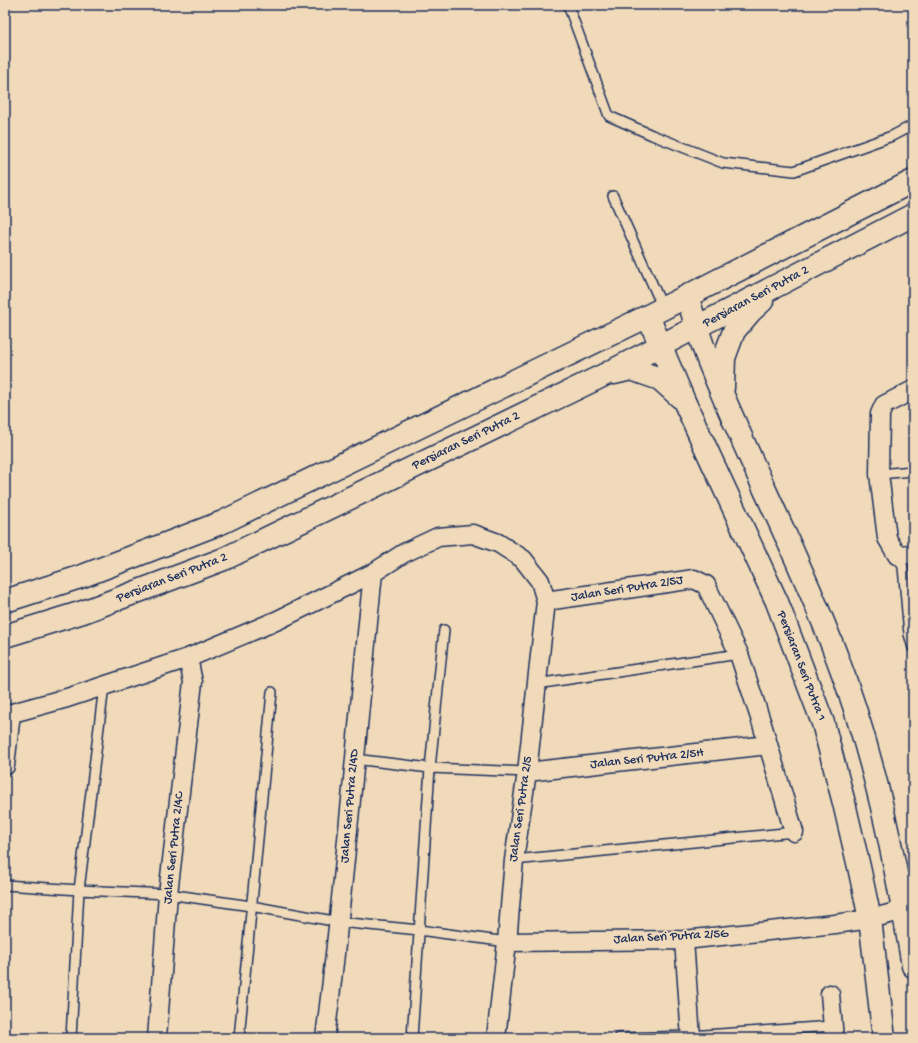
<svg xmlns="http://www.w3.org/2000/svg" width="918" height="1043" font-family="'Gochi Hand',sans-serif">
<rect width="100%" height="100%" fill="#f0dab9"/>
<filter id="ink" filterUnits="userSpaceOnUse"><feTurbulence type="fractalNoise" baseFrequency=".025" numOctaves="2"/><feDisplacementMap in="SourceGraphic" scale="8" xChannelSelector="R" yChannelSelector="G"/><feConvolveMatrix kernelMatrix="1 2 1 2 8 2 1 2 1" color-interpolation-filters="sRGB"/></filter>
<g filter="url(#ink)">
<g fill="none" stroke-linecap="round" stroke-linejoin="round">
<defs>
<path id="lane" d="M568,5L609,116L652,135L723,163L794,171L892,136L913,125
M613,196L663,308
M879,474L913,471
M897,555L903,567L909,634L913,648
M536,684L739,654
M354,759L430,768L527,772
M514,860L794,832
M5,885L79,890L168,894L251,906L339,922L419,930L507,942
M71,1038L79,890L104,686
M239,1038L272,692
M412,1038L430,768L444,630
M619,1038L690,1036L832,1026"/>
<path id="street" d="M913,390L884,405L880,414L879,474L887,538L897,555L913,554
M546,601L694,579L706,585L739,654L762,724L794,832
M5,715L67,698L188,658L278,620L373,573L404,553L438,537L473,534L498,543L523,559L540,581L546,601L527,772L514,860L507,942L496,1038
M5,766L11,713
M527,772L768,745
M684,940L691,1038
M507,942L684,940L835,924L870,919L904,910
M830,994L834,1038
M157,1038L168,894L193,682L188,658
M325,1038C345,883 357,728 373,573"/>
<path id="secondary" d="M687,296C695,320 701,344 711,367C750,463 798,555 835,652C874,753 895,859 913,966
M648,316L684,401L777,602L823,723L844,803L859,867L870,919L884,1038
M614,373L631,369L660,379L680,397
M723,388L724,358L734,331L751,311L762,301
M5,601L80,577L223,522L648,316L913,181
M5,636L83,612L224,559L602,376L913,215"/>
</defs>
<use href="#lane" stroke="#1b2f5e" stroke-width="12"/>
<use href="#street" stroke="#1b2f5e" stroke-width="21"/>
<use href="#secondary" stroke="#1b2f5e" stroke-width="25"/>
<use href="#lane" stroke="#f0dab9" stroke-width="9"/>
<use href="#street" stroke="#f0dab9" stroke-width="18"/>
<use href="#secondary" stroke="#f0dab9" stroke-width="22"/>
</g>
</g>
<g text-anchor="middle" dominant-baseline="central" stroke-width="3.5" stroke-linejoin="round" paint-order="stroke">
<g font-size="13" fill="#1b2f5e" stroke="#f0dab9">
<text transform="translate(756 297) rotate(-28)">Persiaran Seri Putra 2</text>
<text transform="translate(466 441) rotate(-26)">Persiaran Seri Putra 2</text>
<text transform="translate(172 578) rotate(-21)">Persiaran Seri Putra 2</text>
<text transform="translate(627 589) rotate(-9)">Jalan Seri Putra 2/5J</text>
<text transform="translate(801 666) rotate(69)">Persiaran Seri Putra 1</text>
<text transform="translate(647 759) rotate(-6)">Jalan Seri Putra 2/5H</text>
<text transform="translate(350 806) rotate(-85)">Jalan Seri Putra 2/4D</text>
<text transform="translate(521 809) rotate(-82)">Jalan Seri Putra 2/5</text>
<text transform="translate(174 848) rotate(-84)">Jalan Seri Putra 2/4C</text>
<text transform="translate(671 937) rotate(-3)">Jalan Seri Putra 2/5G</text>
</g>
</g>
<rect width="918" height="1043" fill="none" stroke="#f0dab9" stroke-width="20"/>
<rect x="10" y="10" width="898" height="1023" fill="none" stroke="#1b2f5e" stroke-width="1.5" filter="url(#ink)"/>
</svg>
